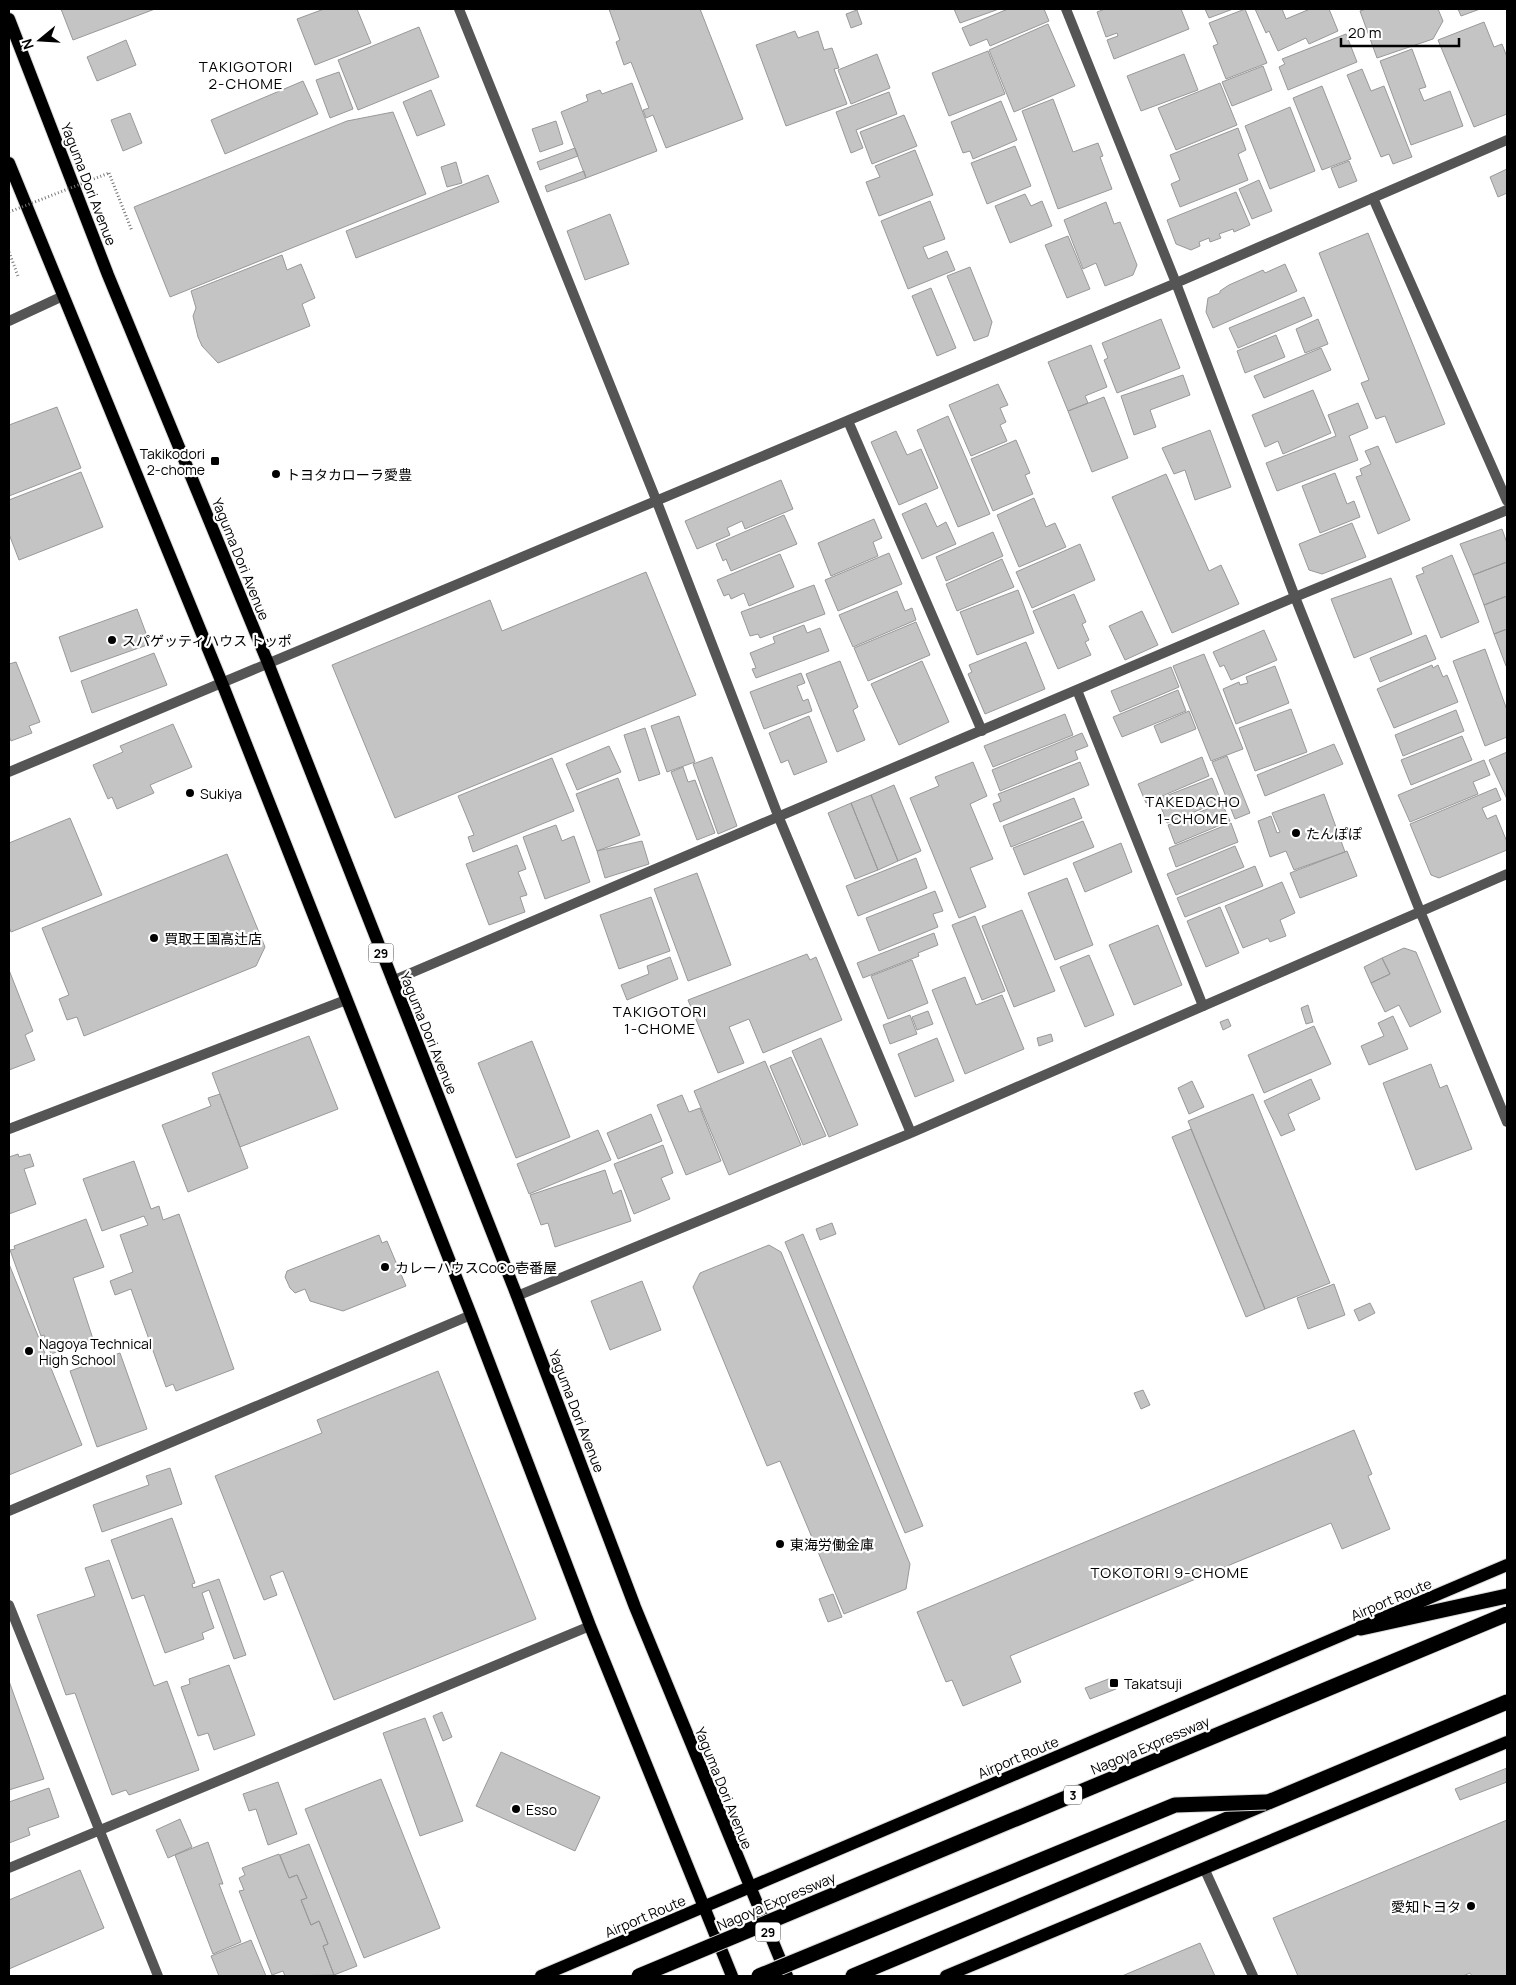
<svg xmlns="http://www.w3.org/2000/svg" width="1516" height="1985" font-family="Manrope,'Noto Sans JP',sans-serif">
<rect width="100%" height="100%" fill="#fff"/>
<path fill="#c4c4c4" stroke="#999" d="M61,9H155L73,40Z
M324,9H357L371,43L315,65L297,19Z
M609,9H700L743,119L666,148L653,115L646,118L643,110L649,108L631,62L624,65L616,42L620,40Z
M954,9H999L960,23Z
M1008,9H1044L1049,21L990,46L987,39L970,46L962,28Z
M1105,9H1181L1189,29L1114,59L1107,40L1118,36L1117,33L1106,37L1097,12Z
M1205,9H1233L1209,18Z
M1245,9L1267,63L1226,79L1213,46L1218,44L1209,23Z
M1255,9H1282L1286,19L1310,9H1329L1338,31L1309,44L1306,38L1278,51L1269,31L1266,33Z
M1366,9H1438L1443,21L1433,39L1377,58L1360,11Z
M1458,9H1480L1461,16Z
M857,10L862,24L851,28L846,14Z
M1484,22L1494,47L1502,44L1507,57V114L1474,127L1438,40Z
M1048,24L1075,86L1014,112L989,50Z
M419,27L439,77L358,110L338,60Z
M795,31L798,38L818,31L824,50L832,48L839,68L834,69L847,104L786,126L756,45Z
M1346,34L1357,62L1288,90L1279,67L1285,64L1282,59Z
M126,40L136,65L97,81L87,57Z
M1412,49L1426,87L1419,89L1424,101L1450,91L1463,126L1411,145L1380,61Z
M988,51L1005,94L949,116L932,73Z
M877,54L890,88L851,104L838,70Z
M1184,54L1198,90L1141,111L1127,76Z
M1263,66L1272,90L1232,106L1222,82Z
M1362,69L1371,91L1384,86L1412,157L1393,164L1389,154L1381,157L1347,75Z
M339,72L353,109L330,118L316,80Z
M303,81L318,114L225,154L211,120Z
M632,83L657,151L586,178L561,112L588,101L586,95L600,90L602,94Z
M1220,83L1237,125L1176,150L1158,108Z
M1322,86L1351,159L1322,170L1293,98Z
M431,90L445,125L417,136L403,102Z
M889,92L897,114L856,130L863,148L851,153L836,112Z
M1053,99L1073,152L1098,143L1103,156L1100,157L1112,189L1058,209L1022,111Z
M1001,101L1017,140L973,159L970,151L963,153L951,122Z
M1290,107L1315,171L1270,189L1245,126Z
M393,112L426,194L170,297L134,207L347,121Z
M130,113L142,143L123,151L111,120Z
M904,115L917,146L872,164L860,132Z
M556,121L563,144L540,152L532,129Z
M1238,128L1246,150L1238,154L1248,180L1180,207L1171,184L1180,180L1170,155Z
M1015,146L1031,186L987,204L971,163Z
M575,148L578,156L540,170L537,162Z
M915,150L933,195L879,216L866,182L880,177L875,166Z
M1349,161L1357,181L1339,188L1331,168Z
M456,162L462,183L447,187L441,167Z
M1507,169V193L1498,197L1490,177Z
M584,171L586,178L547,192L545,186Z
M488,175L499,202L356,258L346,231Z
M1259,180L1272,211L1252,219L1239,189Z
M1236,192L1250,225L1234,232L1233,229L1219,234L1221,238L1210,242L1209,238L1199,242L1200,246L1191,250L1176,244L1167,220Z
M1025,194L1031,206L1042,201L1052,226L1010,243L995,206Z
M930,201L945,239L923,247L928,259L947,251L955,270L908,289L881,221Z
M1106,202L1114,224L1120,222L1137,265L1133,275L1105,286L1096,263L1083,269L1064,220Z
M610,214L629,264L585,280L567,231Z
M1368,233L1445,424L1396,443L1385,416L1376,419L1361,383L1369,380L1319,253Z
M1068,236L1090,289L1067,298L1045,245Z
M282,255L287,270L301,264L315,298L302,304L310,326L218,363L202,346L198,337L193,316L196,308L191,291Z
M1285,264L1297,291L1213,328L1206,312L1208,298L1220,293V291L1229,285L1263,270L1265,273Z
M970,267L992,322L988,336L974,341L947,276Z
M931,288L956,348L937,356L912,296Z
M1304,297L1312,316L1238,348L1229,328Z
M1161,319L1180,368L1117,393L1104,360L1108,358L1102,343Z
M1318,319L1328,344L1305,353L1296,329Z
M1276,335L1285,357L1245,373L1237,351Z
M1091,345L1107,387L1085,396L1088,403L1068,411L1048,362Z
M1321,348L1331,370L1264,398L1254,376Z
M1183,375L1190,395L1150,410L1156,427L1134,435L1121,396Z
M998,384L1008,405L1000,408L1006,422L1000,425L1007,441L971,456L949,405Z
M1313,390L1331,433L1283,454L1278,441L1265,447L1252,415Z
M1104,397L1128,458L1092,472L1068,411Z
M1358,403L1368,428L1349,436L1358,460L1277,491L1266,463L1336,436L1328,415Z
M57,407L81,468L9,496V425Z
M948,416L990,514L958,527L917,430Z
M1210,430L1231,487L1195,500L1185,470L1174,474L1162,448Z
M896,431L907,455L921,449L938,488L899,505L871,442Z
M1016,440L1030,473L1025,475L1033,494L993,511L971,459Z
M1378,446L1410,520L1378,534L1356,477L1362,475L1360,469L1371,464L1365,451Z
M81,472L103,527L19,560L9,534V500Z
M1335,473L1347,504L1354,501L1360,517L1320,533L1302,486Z
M1166,474L1209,571L1221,565L1239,604L1172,633L1112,497Z
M781,480L793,509L745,529L742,521L727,528L730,535L697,549L685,521Z
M1034,498L1046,527L1055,523L1066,547L1019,567L997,515Z
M926,503L937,527L946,522L956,544L922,559L902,514Z
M784,515L797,544L731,571L726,559L723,561L716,544Z
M874,519L882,538L873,542L878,556L831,576L818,543Z
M1352,523L1366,557L1322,574L1309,570L1299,544Z
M1502,529L1507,543V562L1473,575L1460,544Z
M993,532L1003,556L946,581L936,557Z
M1080,544L1095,580L1032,608L1016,572Z
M889,553L902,584L838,611L825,580Z
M780,554L794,587L749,606L744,593L731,599L729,594L724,596L717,580Z
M1452,555L1479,622L1441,638L1416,576L1424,573L1422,568Z
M1002,559L1014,587L957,611L946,584Z
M1507,562V596L1484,605L1473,575Z
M646,572L696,695L395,818L332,665L490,600L502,631Z
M1391,578L1412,634L1354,658L1331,599Z
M814,585L825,614L760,638L758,634L750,636L741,612Z
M1018,590L1034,633L977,655L960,612Z
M897,591L905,611L912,608L916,620L853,647L839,615Z
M1074,594L1086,622L1082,624L1089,640L1085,642L1091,655L1058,669L1033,611Z
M1507,596V629L1494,634L1484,605Z
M137,609L150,644L71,672L59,637Z
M1142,611L1158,645L1125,660L1109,626Z
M916,622L930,655L868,681L854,648Z
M804,625L807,633L820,628L829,651L756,678L752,669L756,668L750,653L775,643L773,637Z
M1507,629V666H1506L1494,634Z
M1264,630L1277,660L1231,680L1224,665L1220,667L1213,652Z
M1426,635L1436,659L1380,682L1370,658Z
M1026,642L1045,689L985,714L968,674L972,672L969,665Z
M1485,649L1507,710V737L1485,746L1453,661Z
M154,653L167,685L92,713L81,681Z
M1204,654L1243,749L1211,761L1173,666Z
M840,661L858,707L853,710L865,740L837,752L806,674Z
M922,661L949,722L899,745L871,684Z
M16,662L40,722L29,726L32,733L11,741L9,736V664Z
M1432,665L1433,668L1438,665L1443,677L1447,675L1458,702L1394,728L1377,689Z
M1275,666L1289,703L1236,724L1223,689L1239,682L1240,685L1248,683L1246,677Z
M1171,667L1179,687L1120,712L1111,691Z
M801,673L805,683L797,686L803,701L808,699L812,711L764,729L750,692Z
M1178,690L1186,711L1122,737L1113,717Z
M1291,709L1307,752L1255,771L1239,728Z
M1456,710L1464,731L1403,756L1395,735Z
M1189,711L1196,729L1161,743L1154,726Z
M1065,714L1073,735L993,767L984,746Z
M679,716L695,762L667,772L651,726Z
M809,716L827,762L794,775L788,760L781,763L769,733Z
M173,724L192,767L150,785L154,793L117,809L112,797L108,799L93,765L123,752L120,746Z
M645,728L660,774L639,781L624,735Z
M1082,733L1088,746L1075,751L1078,759L1000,791L992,770Z
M1462,736L1472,760L1411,785L1401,760Z
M1334,744L1343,764L1265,796L1257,775Z
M609,746L621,772L577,790L566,764Z
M1507,752V799L1489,760Z
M1227,756L1250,813L1235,819L1212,762Z
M712,757L737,826L718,834L693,764Z
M1202,757L1209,776L1146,803L1138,784Z
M552,758L574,811L473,852L468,837L474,835L458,796Z
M1484,760L1490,775L1473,782L1478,794L1410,822L1398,795Z
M973,762L987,796L970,804L993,859L970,868L986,907L959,918L910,798L939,786L935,777Z
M1080,762L1089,785L1000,822L993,804L1001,801L998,794Z
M683,767L688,782L695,780L715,833L697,840L671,772Z
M618,778L640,835L597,851L576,794Z
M1212,778L1221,801L1167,823L1158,799Z
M894,785L921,851L898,861L871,795Z
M1496,788L1501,800L1482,808L1487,819L1496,815L1507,842V850L1439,878L1431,875L1410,824Z
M1324,794L1345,852L1294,870L1286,851L1270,857L1258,821L1271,816L1277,833L1280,832L1272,813Z
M871,795L898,861L878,870L851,803Z
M1074,798L1082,818L1011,847L1003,826Z
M851,803L878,870L855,879L828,813Z
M1222,803L1230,821L1175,844L1168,825Z
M70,818L102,895L11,932L9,927V843Z
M1083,821L1094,847L1024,875L1013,848Z
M1231,823L1238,842L1176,867L1169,848Z
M556,825L562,841L574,836L590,882L545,899L523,837Z
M642,841L649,864L605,878L597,851Z
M1121,843L1132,872L1085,892L1073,863Z
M517,845L526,869L518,872L527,895L520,897L525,912L489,925L466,864Z
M1235,846L1244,867L1176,895L1167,874Z
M1347,851L1357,876L1300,898L1290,873Z
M227,854L265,947L256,966L84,1036L77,1017L67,1020L59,999L69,995L42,928Z
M916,858L927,888L858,916L846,886Z
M1255,866L1263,886L1185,917L1177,898Z
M697,873L731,965L688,981L654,889Z
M1067,878L1093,945L1055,960L1028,893Z
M1282,882L1295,913L1280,920L1286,936L1270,942L1268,938L1243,948L1225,906Z
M935,891L943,911L933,914L938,927L879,951L866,918Z
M651,897L670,951L619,969L600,915Z
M1220,907L1239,953L1206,967L1187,921Z
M1022,910L1055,991L1014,1007L982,926Z
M975,916L1005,991L982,1000L952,925Z
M1158,925L1182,985L1134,1005L1109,945Z
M934,933L938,945L918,953L919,956L863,978L857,963Z
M1404,948L1416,952L1441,1012L1410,1027L1399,1005L1385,1012L1371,983L1390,974L1382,958Z
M807,954L810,960L816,957L842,1020L763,1053L749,1019L729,1027L744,1063L718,1073L688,1000Z
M1089,955L1114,1015L1085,1027L1060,967Z
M670,957L678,979L627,1000L621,985L649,974L647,966Z
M1382,958L1390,974L1371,983L1364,967Z
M912,960L928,1003L888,1019L871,976Z
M9,970L33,1031L25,1035L35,1060L9,1070Z
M965,977L976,1005L1002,995L1024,1049L965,1074L932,990Z
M1308,1005L1313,1022L1306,1024L1301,1008Z
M928,1011L933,1024L917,1030L912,1017Z
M910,1015L917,1034L890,1044L883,1025Z
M1393,1016L1408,1049L1369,1065L1361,1046L1384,1036L1378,1023Z
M1228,1019L1231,1026L1223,1030L1220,1022Z
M1314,1026L1331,1064L1264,1093L1248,1055Z
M1051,1034L1053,1041L1039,1046L1037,1038Z
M309,1036L338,1109L240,1147L212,1073Z
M821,1038L858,1125L829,1137L792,1051Z
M937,1038L954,1081L915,1097L898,1054Z
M532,1041L570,1137L516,1158L478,1063Z
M791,1057L826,1136L803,1145L770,1066Z
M765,1061L801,1145L729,1175L694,1091Z
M1431,1064L1440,1088L1447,1085L1472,1149L1416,1170L1383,1083Z
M1311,1079L1320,1099L1288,1114L1295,1130L1281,1136L1264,1101Z
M1192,1081L1204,1107L1189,1114L1178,1088Z
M220,1094L248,1168L188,1192L162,1125L211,1106L208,1098Z
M1253,1094L1330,1283L1265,1309L1188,1121Z
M682,1095L689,1112L700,1108L721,1161L686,1175L657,1105Z
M651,1114L662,1141L618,1159L607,1133Z
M1191,1129L1265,1309L1246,1317L1172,1137Z
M598,1130L611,1160L529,1194L517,1164Z
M663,1145L673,1173L661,1178L670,1199L634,1214L614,1164Z
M18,1154L19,1157L30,1154L34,1166L24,1169L36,1204L9,1214V1157Z
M134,1161L151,1209L159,1206L163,1220L179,1214L234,1369L176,1391L173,1384L166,1387L131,1289L115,1295L110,1281L133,1272L120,1235L148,1225L144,1216L102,1231L83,1179Z
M605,1170L613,1194L621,1190L631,1221L555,1247L548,1223L541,1225L530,1195Z
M86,1219L104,1267L73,1278L93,1339L51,1354L44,1335L41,1336L10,1250L15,1249L14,1246Z
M832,1223L836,1234L820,1240L816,1229Z
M803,1234L923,1526L905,1533L785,1242Z
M379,1235L382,1243L387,1241L406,1286L343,1311L310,1301L305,1289L295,1293L290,1288L285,1277L287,1271Z
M769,1245L781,1252L910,1564L906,1589L844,1614L780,1461L767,1466L693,1287L700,1273Z
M9,1264L82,1445L9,1475Z
M642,1281L661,1330L610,1350L591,1301Z
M1334,1284L1345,1315L1308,1329L1297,1298Z
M1370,1303L1375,1313L1359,1321L1354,1310Z
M120,1353L147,1429L97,1447L70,1371Z
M438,1371L536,1619L334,1700L283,1571L270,1576L277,1595L264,1600L215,1476L322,1433L317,1420Z
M1143,1390L1150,1405L1141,1409L1134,1393Z
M1354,1430L1372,1474L1368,1476L1390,1529L1342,1549L1331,1523L1010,1656L1021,1682L963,1706L952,1680L946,1682L917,1612Z
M170,1468L182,1504L102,1532L93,1505L149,1485L146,1476Z
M172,1518L195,1583L192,1584L193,1588L219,1579L246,1655L234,1659L209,1590L202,1593L214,1628L202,1633L204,1639L165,1653L144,1595L132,1599L111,1540Z
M109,1560L154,1686L167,1681L199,1770L129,1795L126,1790L112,1795L75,1693L66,1695L37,1615L95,1596L85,1568Z
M833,1594L842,1617L828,1622L819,1599Z
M229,1665L255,1735L214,1750L208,1733L198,1736L181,1687L190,1684L189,1679Z
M1111,1678L1116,1689L1090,1699L1085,1688Z
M9,1681L44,1779L9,1790Z
M442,1712L452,1737L443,1741L433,1716Z
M425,1718L463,1821L420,1836L383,1733Z
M501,1752L600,1797L575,1851L476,1806Z
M1507,1768V1782L1460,1800L1455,1789Z
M381,1779L440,1928L364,1958L305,1809Z
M278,1782L297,1834L268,1845L256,1809L249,1811L243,1794Z
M49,1788L59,1817L28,1828L30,1835L9,1843V1802Z
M180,1819L192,1847L168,1858L156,1830Z
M1507,1820V1976H1472L1470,1973L1463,1976H1298L1273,1918Z
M208,1842L223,1884H219L241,1942L213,1954L175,1855Z
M309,1844L357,1966L334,1975L323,1946L328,1944L319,1921L311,1925L301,1900L307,1898L297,1875L289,1878L280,1855Z
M279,1854L289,1878L297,1875L307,1898L301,1900L311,1925L319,1921L328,1944L323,1946L334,1975L285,1976L283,1971L272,1975L239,1891L244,1890L239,1878L245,1875L242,1868Z
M80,1870L104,1928L9,1969V1900Z
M251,1940L266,1976H219L211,1956Z
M1200,1943L1215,1976H1122Z"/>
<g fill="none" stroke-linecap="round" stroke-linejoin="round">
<defs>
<path id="primary" d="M9,19L108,275L268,663L517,1296L635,1607L787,1976
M9,163L222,683L471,1315L590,1626L732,1976
M541,1976L1507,1565
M946,1976L1507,1742"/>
<path id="highway" d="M1361,1628L1507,1596
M853,1976L1507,1702"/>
</defs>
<use href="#primary" stroke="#dbdbdb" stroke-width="14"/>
<use href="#highway" stroke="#dbdbdb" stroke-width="17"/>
<path stroke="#777" stroke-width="3" stroke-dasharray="1 2.5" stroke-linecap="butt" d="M109,173L132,231
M9,252L18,276"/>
<path stroke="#555" stroke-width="10" d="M1373,198L1507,501
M848,421L982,731
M1077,690L1203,1006
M392,981L1295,597L1507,510"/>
<path stroke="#555" stroke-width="10" d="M459,9L657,502L779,818L911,1133
M1066,9L1176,283L1295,597L1420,911L1507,1122
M9,321L63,296
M9,772L1176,283L1507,140
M9,1129L346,1000
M517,1296L911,1133L1507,874
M9,1511L471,1315
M9,1605L158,1976
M9,1868L590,1626
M1204,1868L1253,1976"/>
<use href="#primary" stroke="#000" stroke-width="12"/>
<use href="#highway" stroke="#000" stroke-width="15"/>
<defs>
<path id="highway-bridge" d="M639,1976L1507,1614
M759,1976L1175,1805L1266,1802"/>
</defs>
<use href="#highway-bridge" stroke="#dbdbdb" stroke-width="17" stroke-linecap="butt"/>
<path stroke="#777" stroke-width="3" stroke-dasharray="1 2.5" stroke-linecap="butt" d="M9,212L109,173"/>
<use href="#highway-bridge" stroke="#000" stroke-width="15"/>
</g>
<g fill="#000" stroke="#fff" stroke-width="2">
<rect x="210" y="456" width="10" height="10" rx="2.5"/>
<circle cx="276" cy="474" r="5"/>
<circle cx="112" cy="640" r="5"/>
<circle cx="190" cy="793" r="5"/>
<circle cx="1296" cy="833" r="5"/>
<circle cx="154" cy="938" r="5"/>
<circle cx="385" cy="1267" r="5"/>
<circle cx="29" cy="1351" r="5"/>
<circle cx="780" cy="1544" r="5"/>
<rect x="1109" y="1678" width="10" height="10" rx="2.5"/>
<circle cx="516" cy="1809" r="5"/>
<circle cx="1471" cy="1906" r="5"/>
</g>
<g text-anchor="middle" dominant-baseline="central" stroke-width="4.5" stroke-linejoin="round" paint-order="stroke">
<g fill="#fff" stroke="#4c4c4c" stroke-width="1">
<rect x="368.5" y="943.5" width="25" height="19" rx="4"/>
<rect x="1064" y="1785.5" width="18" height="19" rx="4"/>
<rect x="755.5" y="1922.5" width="25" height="19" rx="4"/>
</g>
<g font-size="12" font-weight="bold" fill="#000">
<text x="381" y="953">29</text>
<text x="1073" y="1795">3</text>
<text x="768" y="1932">29</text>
</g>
<g font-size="14" fill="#000" stroke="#fff">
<text transform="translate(89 184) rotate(69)">Yaguma Dori Avenue</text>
<text transform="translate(241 559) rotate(68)">Yaguma Dori Avenue</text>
<text transform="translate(429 1033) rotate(68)">Yaguma Dori Avenue</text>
<text transform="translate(577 1411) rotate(69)">Yaguma Dori Avenue</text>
<text transform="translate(1391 1599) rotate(-23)">Airport Route</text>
<text transform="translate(1150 1745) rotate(-23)">Nagoya Expressway</text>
<text transform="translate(1018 1757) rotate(-23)">Airport Route</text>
<text transform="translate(724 1788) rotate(68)">Yaguma Dori Avenue</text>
<text transform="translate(776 1901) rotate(-23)">Nagoya Expressway</text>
<text transform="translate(645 1916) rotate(-23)">Airport Route</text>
</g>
<g font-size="14" fill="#000" stroke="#fff" text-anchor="start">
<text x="205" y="453" text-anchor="end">Takikodori<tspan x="205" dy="16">2-chome</tspan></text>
<text x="286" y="474">トヨタカローラ愛豊</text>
<text x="122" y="640">スパゲッティハウス トッポ</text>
<text x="200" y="793">Sukiya</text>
<text x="1306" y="833">たんぽぽ</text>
<text x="164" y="938">買取王国高辻店</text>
<text x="395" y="1267">カレーハウスCoCo壱番屋</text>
<text x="39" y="1343">Nagoya Technical<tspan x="39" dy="16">High School</tspan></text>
<text x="790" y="1544">東海労働金庫</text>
<text x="1124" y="1683">Takatsuji</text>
<text x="526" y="1809">Esso</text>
<text x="1461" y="1906" text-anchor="end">愛知トヨタ</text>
</g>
<g font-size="15" letter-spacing="1" fill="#000" stroke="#fff">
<text x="246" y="66">TAKIGOTORI<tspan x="246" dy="17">2-CHOME</tspan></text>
<text x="1193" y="801">TAKEDACHO<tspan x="1193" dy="17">1-CHOME</tspan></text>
<text x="660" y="1011">TAKIGOTORI<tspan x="660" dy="17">1-CHOME</tspan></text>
<text x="1170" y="1572">TOKOTORI 9-CHOME</text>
</g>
</g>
<rect width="1516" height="1985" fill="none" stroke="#000000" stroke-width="20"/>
<g transform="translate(40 40) rotate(252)" stroke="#ffffff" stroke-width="4" paint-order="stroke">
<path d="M0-4L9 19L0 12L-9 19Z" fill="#000000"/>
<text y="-8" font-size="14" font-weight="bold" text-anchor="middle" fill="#000000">N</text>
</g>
<path d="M1341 38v8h118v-8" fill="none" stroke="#000000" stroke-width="2.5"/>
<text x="1348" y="38" font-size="15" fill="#000000" stroke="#ffffff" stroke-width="4" paint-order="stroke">20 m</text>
</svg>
